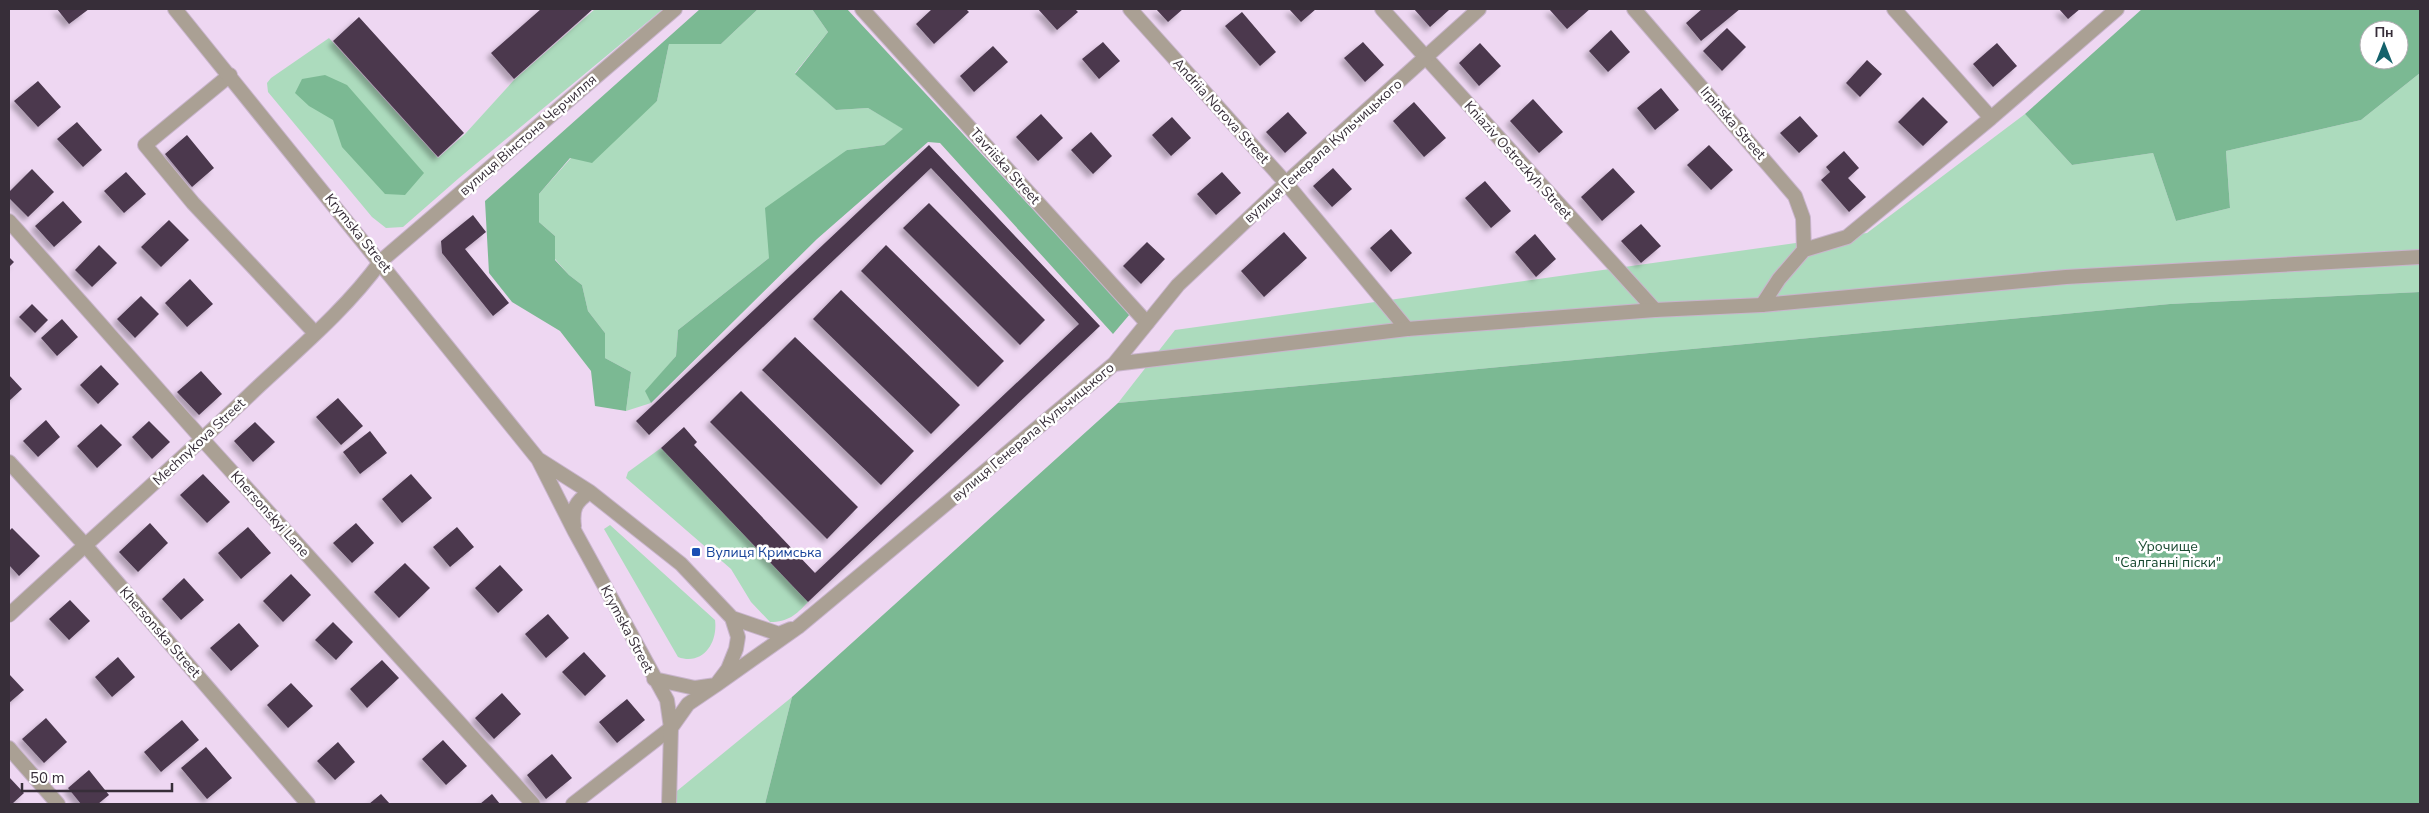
<svg xmlns="http://www.w3.org/2000/svg" width="2429" height="813" font-family="'Nunito Sans',sans-serif">
<defs>
<filter id="shadow"><feDropShadow dx="-4.5" dy="4.5" stdDeviation="2.5" flood-color="#0004"/></filter>
</defs>
<rect width="100%" height="100%" fill="#eed7f2"/>
<path fill="#acdbbd" d="M595,9H663L459,178L403,227L386,228L372,217L268,92L267,83L271,78L329,38L438,158L465,134L514,80Z
M758,9H812L828,32L795,73L836,110L868,108L904,129L884,145L847,150L769,258L678,330L676,356L646,391L651,403L626,411L631,372L605,358V333L588,311L582,285L569,275L555,259V236L539,222V194L571,158L657,101L669,44H721Z
M2420,73V292L2170,304L1118,403L1175,330L1867,233L2025,114L2072,165L2153,153L2176,221L2230,208L2226,151L2361,120Z
M661,448L808,602C796,615 788,622 770,622L751,602L731,569L626,478L628,472Z
M610,525L715,620C718,643 703,666 678,657L604,529Z
M792,697L765,804H661Z"/>
<path fill="#7bb993" fill-rule="evenodd" d="M700,9H758L721,44H669L657,101L592,163L570,158L539,194V222L555,236V260L569,275L582,285L588,311L605,333V358L631,372L626,411L595,406L591,371L560,331L512,302L489,273L485,201Z
M812,9H847L1130,314L1113,334L940,143L928,142L817,239L651,403L645,391L676,356L678,330L769,258L765,208L847,150L884,145L903,129L868,108L836,110L795,74L828,32Z
M2142,9H2420V73L2361,120L2226,151L2230,208L2176,221L2153,153L2072,165L2025,114ZM2369,30H2399V60H2369Z
M325,75L347,85L424,173L405,195L385,194L342,147L333,120L309,106L295,93L302,79Z
M2420,292V804H765L792,697L1118,403L2170,304Z"/>
<path fill="#4b384e" filter="url(#shadow)" d="M57,9H89L69,24Z
M541,9H593L514,79L491,53Z
M932,9H966L969,12L934,44L916,24Z
M1038,9H1075L1078,12L1057,30Z
M1156,9H1183L1168,22Z
M1289,9H1316L1301,22Z
M1414,9H1448L1449,10L1430,27Z
M1549,9H1590L1567,29Z
M1702,9H1740L1701,41L1686,23Z
M2059,9H2080L2068,19Z
M1242,12L1276,52L1260,66L1225,26Z
M359,17L464,133L438,157L333,41Z
M1727,28L1746,47L1722,71L1703,51Z
M1611,30L1630,52L1608,72L1589,51Z
M1103,42L1120,61L1099,79L1082,59Z
M1363,42L1384,65L1365,82L1344,58Z
M1480,43L1501,66L1479,86L1459,63Z
M1997,43L2017,66L1993,87L1973,64Z
M993,46L1008,62L974,92L960,76Z
M1867,60L1882,74L1860,97L1846,83Z
M38,81L61,107L38,127L14,101Z
M1661,88L1679,110L1655,130L1637,108Z
M1923,97L1948,122L1923,146L1898,122Z
M1533,99L1563,132L1539,153L1510,121Z
M1414,102L1446,138L1424,157L1393,121Z
M1288,112L1307,133L1285,153L1266,132Z
M1041,114L1063,138L1038,161L1016,137Z
M1800,116L1818,136L1799,153L1780,133Z
M1172,117L1191,138L1171,156L1152,135Z
M77,122L102,150L83,167L57,139Z
M1091,132L1112,156L1093,174L1071,150Z
M187,135L214,168L192,187L165,154Z
M929,145L1100,326L808,602L661,448L684,427L697,442L694,445L815,573L1079,324L931,168L649,435L636,421Z
M1709,145L1733,170L1711,190L1687,165Z
M1844,151L1859,168L1848,178L1866,197L1849,212L1821,180L1830,172L1826,167Z
M1333,168L1352,189L1332,207L1313,186Z
M1613,168L1635,192L1602,221L1581,197Z
M32,169L54,192L28,217L9,198V192Z
M126,172L146,194L124,213L104,191Z
M1222,172L1241,193L1216,215L1197,194Z
M1485,181L1511,211L1491,228L1465,198Z
M63,201L82,222L54,247L35,226Z
M929,203L1045,320L1020,345L903,228Z
M473,215L486,232L465,249L509,303L493,316L442,253L441,241Z
M169,220L189,240L161,267L141,247Z
M1641,224L1661,246L1641,263L1621,241Z
M1391,229L1412,253L1391,272L1370,248Z
M1284,232L1307,258L1264,297L1241,271Z
M1535,234L1556,259L1536,277L1515,252Z
M1147,242L1165,259L1141,284L1123,266Z
M99,245L117,263L92,287L75,270Z
M886,245L1004,361L978,387L861,271Z
M9,257L14,262L9,267Z
M190,279L213,304L187,327L165,303Z
M841,290L960,405L931,434L813,319Z
M141,296L159,314L135,338L117,319Z
M32,304L48,320L35,333L19,317Z
M62,319L78,337L57,356L41,338Z
M795,337L914,451L881,485L762,370Z
M101,365L119,384L98,404L80,385Z
M201,371L222,394L199,415L177,392Z
M9,375L22,389L9,401Z
M741,391L858,507L827,539L710,422Z
M338,398L363,426L341,445L316,417Z
M46,420L60,437L38,457L23,441Z
M149,421L170,442L152,459L132,437Z
M255,422L275,442L253,462L234,441Z
M101,424L122,445L97,468L77,446Z
M370,431L387,453L360,474L343,452Z
M203,474L230,502L207,523L180,495Z
M411,474L432,498L402,523L382,499Z
M150,523L168,543L138,572L119,552Z
M356,523L374,543L352,563L333,543Z
M248,527L271,553L241,579L218,553Z
M457,527L474,547L450,567L433,547Z
M12,528L40,556L19,576L9,565V531Z
M405,563L430,588L399,618L374,592Z
M500,565L523,590L498,613L475,588Z
M291,574L311,595L283,622L263,601Z
M184,578L204,600L181,620L162,599Z
M70,600L90,621L69,640L49,619Z
M548,614L569,638L546,658L525,634Z
M333,622L353,642L336,660L315,640Z
M239,623L259,646L231,671L210,648Z
M584,652L606,676L585,696L562,672Z
M118,657L135,677L112,697L95,677Z
M382,660L399,678L367,708L350,689Z
M9,674L24,690L9,703Z
M291,683L313,706L288,728L267,705Z
M502,693L521,714L494,739L475,718Z
M627,699L645,720L617,743L599,722Z
M46,718L67,742L44,763L22,739Z
M182,720L199,740L161,772L144,752Z
M443,740L467,766L446,785L422,759Z
M338,742L355,762L335,780L317,761Z
M206,747L232,778L207,799L181,768Z
M552,754L572,778L546,799L527,775Z
M89,770L109,795L98,804H81L68,788Z
M9,777L24,793L12,804H9Z
M381,794L390,804H369Z
M492,794L500,804H480Z"/>
<g fill="none" stroke-linecap="round" stroke-linejoin="round">
<defs>
<path id="minor" d="M862,9L1147,323
M1130,9L1286,183L1407,329
M1382,9L1655,310
M1634,9L1795,196L1803,218L1804,250
M1894,9L1991,118
M230,75L145,145L193,203L315,333
M9,221L203,440L533,804
M1762,305L1779,279L1804,250L1847,237L1991,118L2117,9
M9,462L85,545L308,804
M9,615C92,538 177,464 260,385C302,346 347,308 381,261L675,9
M9,748L58,804
M573,804L671,728"/>
<path id="tertiary" d="M175,9L538,459L575,532L667,700L671,728L669,804
M1114,364L1407,329L1655,310L1762,305L2066,277L2420,257
M538,459L590,492L681,564L732,618L738,637L736,649L728,669L716,685L688,704L671,728
M574,526C572,509 575,502 590,492
M732,618L779,634L791,629
M654,679L695,688L716,685L798,627L1114,364L1178,285L1286,183L1479,9"/>
</defs>
<use href="#minor" stroke="#c9b5cd" stroke-width="16"/>
<use href="#tertiary" stroke="#c9b5cd" stroke-width="16"/>
<use href="#minor" stroke="#aaa094" stroke-width="14"/>
<use href="#tertiary" stroke="#aaa094" stroke-width="14"/>
</g>
<rect fill="#1a4fb4" stroke="#fff" stroke-width="2" x="691" y="547" width="10" height="10" rx="2.5"/>
<g text-anchor="middle" dominant-baseline="central" stroke-width="5" stroke-linejoin="round" paint-order="stroke">
<g font-size="14" fill="#372e39" stroke="#fff">
<text transform="translate(1221 111) rotate(48)">Andriia Norova Street</text>
<text transform="translate(1733 123) rotate(49)">Irpinska Street</text>
<text transform="translate(528 135) rotate(-41)">вулиця Вінстона Черчилля</text>
<text transform="translate(1323 151) rotate(-42)">вулиця Генерала Кульчицького</text>
<text transform="translate(1518 160) rotate(48)">Kniaziv Ostrozkyh Street</text>
<text transform="translate(1005 166) rotate(48)">Tavriiska Street</text>
<text transform="translate(358 233) rotate(51)">Krymska Street</text>
<text transform="translate(1033 432) rotate(-40)">вулиця Генерала Кульчицького</text>
<text transform="translate(199 442) rotate(-43)">Mechnykova Street</text>
<text transform="translate(270 514) rotate(48)">Khersonskyi Lane</text>
<text transform="translate(627 629) rotate(62)">Krymska Street</text>
<text transform="translate(160 632) rotate(49)">Khersonska Street</text>
</g>
<g font-size="14" fill="#194930" stroke="#fff">
<text x="2168" y="546">Урочище<tspan x="2168" dy="16">"Салганні піски"</tspan></text>
</g>
<g font-size="14" fill="#164399" stroke="#fff" text-anchor="start">
<text x="706" y="552">Вулиця Кримська</text>
</g>
</g>
<rect width="2429" height="813" fill="none" stroke="#372e39" stroke-width="20"/>
<g transform="translate(2384 45)"><circle r="24" fill="#ffffff" stroke="#afabb0"/>
<path d="M0-4L9 19L0 12L-9 19Z" fill="#14626b"/>
<text y="-8" font-size="14" font-weight="bold" text-anchor="middle" fill="#372e39">Пн</text>
</g>
<path d="M22 783v8h150v-8" fill="none" stroke="#372e39" stroke-width="2.5"/>
<text x="30" y="783" font-size="15" fill="#372e39" stroke="#ffffff" stroke-width="4" paint-order="stroke">50 m</text>
</svg>
